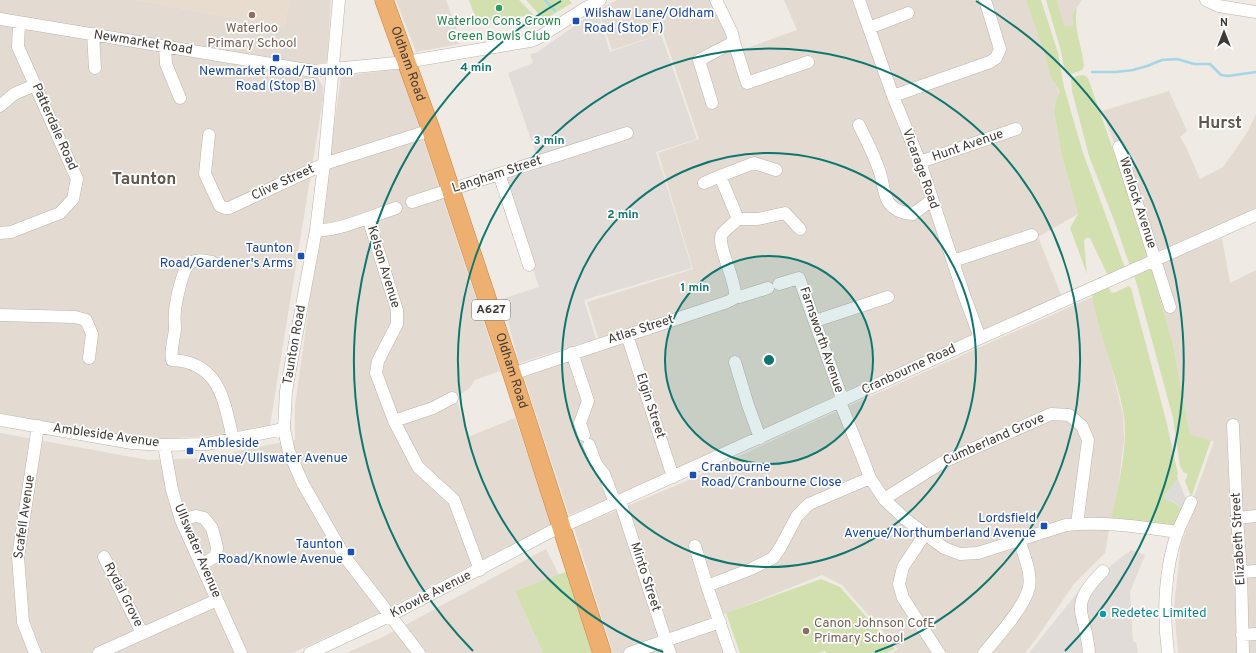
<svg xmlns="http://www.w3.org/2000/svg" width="1256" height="653" font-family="Overpass,sans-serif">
<rect width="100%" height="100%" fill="#efeae3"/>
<path fill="#e3dbd2" d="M0,0H136L285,27L289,0H331L327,60L318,78L323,87V99L270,425L209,436L159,439L104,433L0,413Z
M396,0H446L456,27L459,44L416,52Z
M617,0H712L736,52L797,30L784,0H1026L1045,51L1051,78L1060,93L1056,100L1054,111L1062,156L1078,214L1038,237L1062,297L848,390L626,492L569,515L524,377L602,350L587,302L693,269L658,153L699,139L663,33L612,50L598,10Z
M1057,0H1082L1072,14L1073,26H1063Z
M400,69L500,371L475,380L470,388L456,397L468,437L515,418L552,524L371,617L292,653H0V433L148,460L209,458L267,445L295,440V406L341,76Z
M1169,91L1187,131L1180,137L1186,147L1200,179L1223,167L1247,133L1256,114V208L1156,252L1102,111Z
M1222,238L1230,283L1256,270V653H1178L1174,606L1181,544L1198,499L1194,497L1214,441L1190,436L1173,345L1151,266Z
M1092,297L1096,316L1109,357L1123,415L1124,440L1118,490L1111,519L1105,553L1074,584L1036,639L1025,653H891L898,649L842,585L822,575L717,617L728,653H613L574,528L682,483L793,431Z
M546,549L559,575L515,591L543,653H346L383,637Z"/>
<path fill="#e1dcd8" d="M597,10L610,52L661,34L697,139L656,152L692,268L584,300L596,339L519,363L502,299L539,287L502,179L539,169L535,151L508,73L533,63L530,54L536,53Z
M1131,550L1145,555L1130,592L1133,642H1136L1138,653H1029L1085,583L1106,571L1109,567Z"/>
<path fill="#e7dcce" d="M136,0H289L285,27Z"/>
<path fill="#d2e0b0" d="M469,0H519L534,15L477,22Z
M526,0H569L572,3L544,20Z
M1026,0H1041L1058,53L1064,87L1083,153L1125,268L1108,276L1090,238H1086L1084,241L1087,274L1070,228L1078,214L1062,156L1054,111L1056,100L1060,92L1051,78L1044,51Z
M1046,0H1057L1064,26H1073L1072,14L1077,7C1073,29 1082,45 1084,66L1082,70L1068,75L1065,72L1061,51Z
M1084,75L1088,78L1120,170L1149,257L1130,266L1114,220L1089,156L1072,91L1071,79L1077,76Z
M1151,266L1173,345L1190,435L1211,440L1192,495L1190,494L1185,481L1188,474L1183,472L1180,466L1173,418L1134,274Z
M1108,286L1111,292L1114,293L1129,286L1131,288L1166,420L1178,474L1177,476L1178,479L1164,496L1183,509L1178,523L1174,525L1111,519C1118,489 1128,447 1124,416C1120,393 1112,368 1105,346C1100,328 1093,311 1092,293Z
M568,571L592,653H543L515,591Z
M821,579L840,587L895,649L887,653H826L825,651L818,653H740L726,613Z"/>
<path fill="#dddbd8" d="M1178,479L1187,502L1183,509L1171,500L1168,502L1164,498V496Z"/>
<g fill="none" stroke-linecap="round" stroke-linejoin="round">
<path stroke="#a5d6e7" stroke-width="2.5" d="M545,0L555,11
M1092,72H1116L1133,70L1147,66L1162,60L1177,59L1194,64H1210L1221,75L1228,76L1256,72"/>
<defs>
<path id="minor" d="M339,0L324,164L316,230L286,391L284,429L289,452L303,484L345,557L419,653
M716,0L732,33L734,42L747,83L808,62
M859,0L893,96L920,162L963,292L980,338
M1206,0L1219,6L1256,12
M0,19L313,71L406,62L530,41L536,39L584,9L600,0
M869,28L908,13
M93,34L95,68
M165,46L166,64L180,98
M893,96L990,62L996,58L1000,49L985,0
M712,103L699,60L734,42
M0,106L14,94L35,85
M859,125C867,142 876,158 881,176C883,184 884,196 889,203C895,211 903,213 913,214L932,200
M209,135L205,174L220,206L225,208H229L324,164L431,130
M1119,147L1170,307
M920,162L1016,129
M499,174L529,265
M704,183L720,176
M412,202L627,133
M368,218L397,310V324L378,361L376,373L394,421L418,467L454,500L480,570
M738,219H758L785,213L800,229
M316,230C336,232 375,215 396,208
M0,233L11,232L60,213L73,199L77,179L18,47L19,23
M953,261L1032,235
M212,262C205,261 195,258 189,264C182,271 176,301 175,311C174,317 175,323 175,329C174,340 170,349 172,360C220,362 224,401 233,439
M779,284L799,278L843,401
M735,295C736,280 716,244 722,234C726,229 733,224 738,219L720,176L754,163L776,170
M0,315L75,317L86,320L92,334L89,358
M815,321L888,297
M627,335L673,477
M572,353L588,401L580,423L584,435
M735,362L748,405L760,438
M512,374L727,302L733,299L735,295L739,297L768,288
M840,402L863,459L870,478L884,499L905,519L944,548L960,554L978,553L1066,525C1103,521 1141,527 1178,532
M0,420L132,443L164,445L207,444L284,429
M394,421L433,408L452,398
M1233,425L1237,518L1241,572L1243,653
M164,445L172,490L181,520L241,653
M589,445L596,464L604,474L615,503
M884,499L943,462L1051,414L1069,415L1082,426L1088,440L1077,524
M620,501L670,653
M1237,518L1256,516
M181,520L196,516L204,518L212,528L217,547L216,556L201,565
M925,534L903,567L899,584L903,598L939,653
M695,546L707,586L730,653
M104,557L142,633
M1241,572L1256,571
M707,586L751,569L773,558L780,548L797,516L809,504L870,478
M1242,635L1256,634
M35,653L23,622L18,557L38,426
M99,653L217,600
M310,653L389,616L550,532L980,338L1256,215
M630,653L720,622
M984,653C997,637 1025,607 1029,587C1032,572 1023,554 1019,539
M1089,653C1086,611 1066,608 1103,571
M1168,653C1163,614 1164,568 1178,531C1182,521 1187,512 1191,502"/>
<g id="highway">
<path id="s1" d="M384,0L431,130L512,374L602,653"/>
</g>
</defs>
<use href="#minor" stroke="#bdb3aa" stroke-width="13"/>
<use href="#highway" stroke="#cb8342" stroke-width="19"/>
<use href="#minor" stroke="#fff" stroke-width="12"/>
<use href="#highway" stroke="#eeb070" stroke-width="18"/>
</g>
<circle cx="769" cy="360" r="104" fill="#0f766e" fill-opacity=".12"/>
<g fill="none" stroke="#0f766e" stroke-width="2">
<circle cx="769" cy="360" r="104"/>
<circle cx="769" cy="360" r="207"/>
<path d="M663 652A311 311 0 1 1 875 652"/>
<path d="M473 651A415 415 0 0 1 561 1M976 1A415 415 0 0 1 1065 651"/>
</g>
<circle fill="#2e9e5b" stroke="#fff" stroke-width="1.5" cx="499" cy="8" r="4"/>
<g fill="#8d6e63" stroke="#fff" stroke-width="1.5">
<circle cx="252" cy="15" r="4"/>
<circle cx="806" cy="631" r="4"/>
</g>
<g fill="#1a4fb4" stroke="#fff" stroke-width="1.5">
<rect x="572" y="17" width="8" height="8" rx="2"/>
<rect x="272" y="54" width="8" height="8" rx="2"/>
<rect x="297" y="252" width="8" height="8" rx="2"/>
<rect x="186" y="447" width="8" height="8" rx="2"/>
<rect x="689" y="471" width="8" height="8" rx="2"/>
<rect x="1040" y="522" width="8" height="8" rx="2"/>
<rect x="347" y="548" width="8" height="8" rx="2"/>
</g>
<circle fill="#0f9aa8" stroke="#fff" stroke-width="1.5" cx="1103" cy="614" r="4"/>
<g text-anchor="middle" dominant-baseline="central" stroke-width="3.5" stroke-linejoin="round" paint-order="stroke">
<rect fill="#fff" stroke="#7a7571" stroke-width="1" x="472" y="300" width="38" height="20" rx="3"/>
<g font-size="12" font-weight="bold" fill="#413a34">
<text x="491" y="310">A627</text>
</g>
<g font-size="13" fill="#164399" stroke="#fff" text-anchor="start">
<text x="584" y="14">Wilshaw Lane/Oldham<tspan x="584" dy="15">Road (Stop F)</tspan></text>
<text x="276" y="72" text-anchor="middle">Newmarket Road/Taunton<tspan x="276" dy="15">Road (Stop B)</tspan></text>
<text x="293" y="249" text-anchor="end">Taunton<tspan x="293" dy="15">Road/Gardener's Arms</tspan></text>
<text x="198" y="444">Ambleside<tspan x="198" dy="15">Avenue/Ullswater Avenue</tspan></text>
<text x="701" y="468">Cranbourne<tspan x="701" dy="15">Road/Cranbourne Close</tspan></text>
<text x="1036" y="519" text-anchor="end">Lordsfield<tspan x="1036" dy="15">Avenue/Northumberland Avenue</tspan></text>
<text x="343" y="545" text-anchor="end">Taunton<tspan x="343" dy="15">Road/Knowle Avenue</tspan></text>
</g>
<g font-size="13" fill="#27864d" stroke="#fff">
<text x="499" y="22">Waterloo Cons Crown<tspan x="499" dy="15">Green Bowls Club</tspan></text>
</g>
<g font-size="13" fill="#785e54" stroke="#fff">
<text x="252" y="29">Waterloo<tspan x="252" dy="15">Primary School</tspan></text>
<text x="814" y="624" text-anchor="start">Canon Johnson CofE<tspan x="814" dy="15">Primary School</tspan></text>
</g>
<g font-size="13" fill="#413a34" stroke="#fff">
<text transform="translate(143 43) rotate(9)">Newmarket Road</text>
<text stroke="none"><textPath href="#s1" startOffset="68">Oldham Road</textPath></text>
<text transform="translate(54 127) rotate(66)">Patterdale Road</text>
<text transform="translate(968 146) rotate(-19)">Hunt Avenue</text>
<text transform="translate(920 169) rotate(70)">Vicarage Road</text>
<text transform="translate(497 175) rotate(-18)">Langham Street</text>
<text transform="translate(283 183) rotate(-25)">Clive Street</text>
<text transform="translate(1137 203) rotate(72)">Wenlock Avenue</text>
<text transform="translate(383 267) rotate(73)">Kelson Avenue</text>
<text transform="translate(641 330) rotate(-18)">Atlas Street</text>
<text transform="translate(821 340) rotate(71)">Farnsworth Avenue</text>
<text transform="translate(295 345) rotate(-80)">Taunton Road</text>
<text transform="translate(909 370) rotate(-25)">Cranbourne Road</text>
<text stroke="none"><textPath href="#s1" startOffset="392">Oldham Road</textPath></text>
<text transform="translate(650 406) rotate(72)">Elgin Street</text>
<text transform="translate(106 436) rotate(8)">Ambleside Avenue</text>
<text transform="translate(994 440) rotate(-24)">Cumberland Grove</text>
<text transform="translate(25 517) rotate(-82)">Scafell Avenue</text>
<text transform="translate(1239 539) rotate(-93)">Elizabeth Street</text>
<text transform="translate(197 551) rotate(67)">Ullswater Avenue</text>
<text transform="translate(645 577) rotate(72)">Minto Street</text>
<text transform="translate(123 595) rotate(63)">Rydal Grove</text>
<text transform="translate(431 595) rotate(-27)">Knowle Avenue</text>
</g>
<g font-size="13" fill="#0d838f" stroke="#fff" text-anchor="start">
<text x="1111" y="614">Redetec Limited</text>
</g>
<g font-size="17" font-weight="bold" fill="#62564d" stroke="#fff">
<text x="1220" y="124">Hurst</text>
<text x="144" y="180">Taunton</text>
</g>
</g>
<circle cx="769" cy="360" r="6" fill="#0f766e" stroke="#fff" stroke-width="2"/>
<g font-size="12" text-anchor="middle" font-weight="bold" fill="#0f766e" stroke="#fff" stroke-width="3.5" stroke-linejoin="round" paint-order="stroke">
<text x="476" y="71">4 min</text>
<text x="549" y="144">3 min</text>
<text x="623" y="218">2 min</text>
<text x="695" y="291">1 min</text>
</g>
<g transform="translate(1224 32)" stroke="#ffffff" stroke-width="3" paint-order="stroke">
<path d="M0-3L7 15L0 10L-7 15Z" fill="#413a34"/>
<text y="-6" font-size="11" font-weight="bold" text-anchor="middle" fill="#413a34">N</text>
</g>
</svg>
